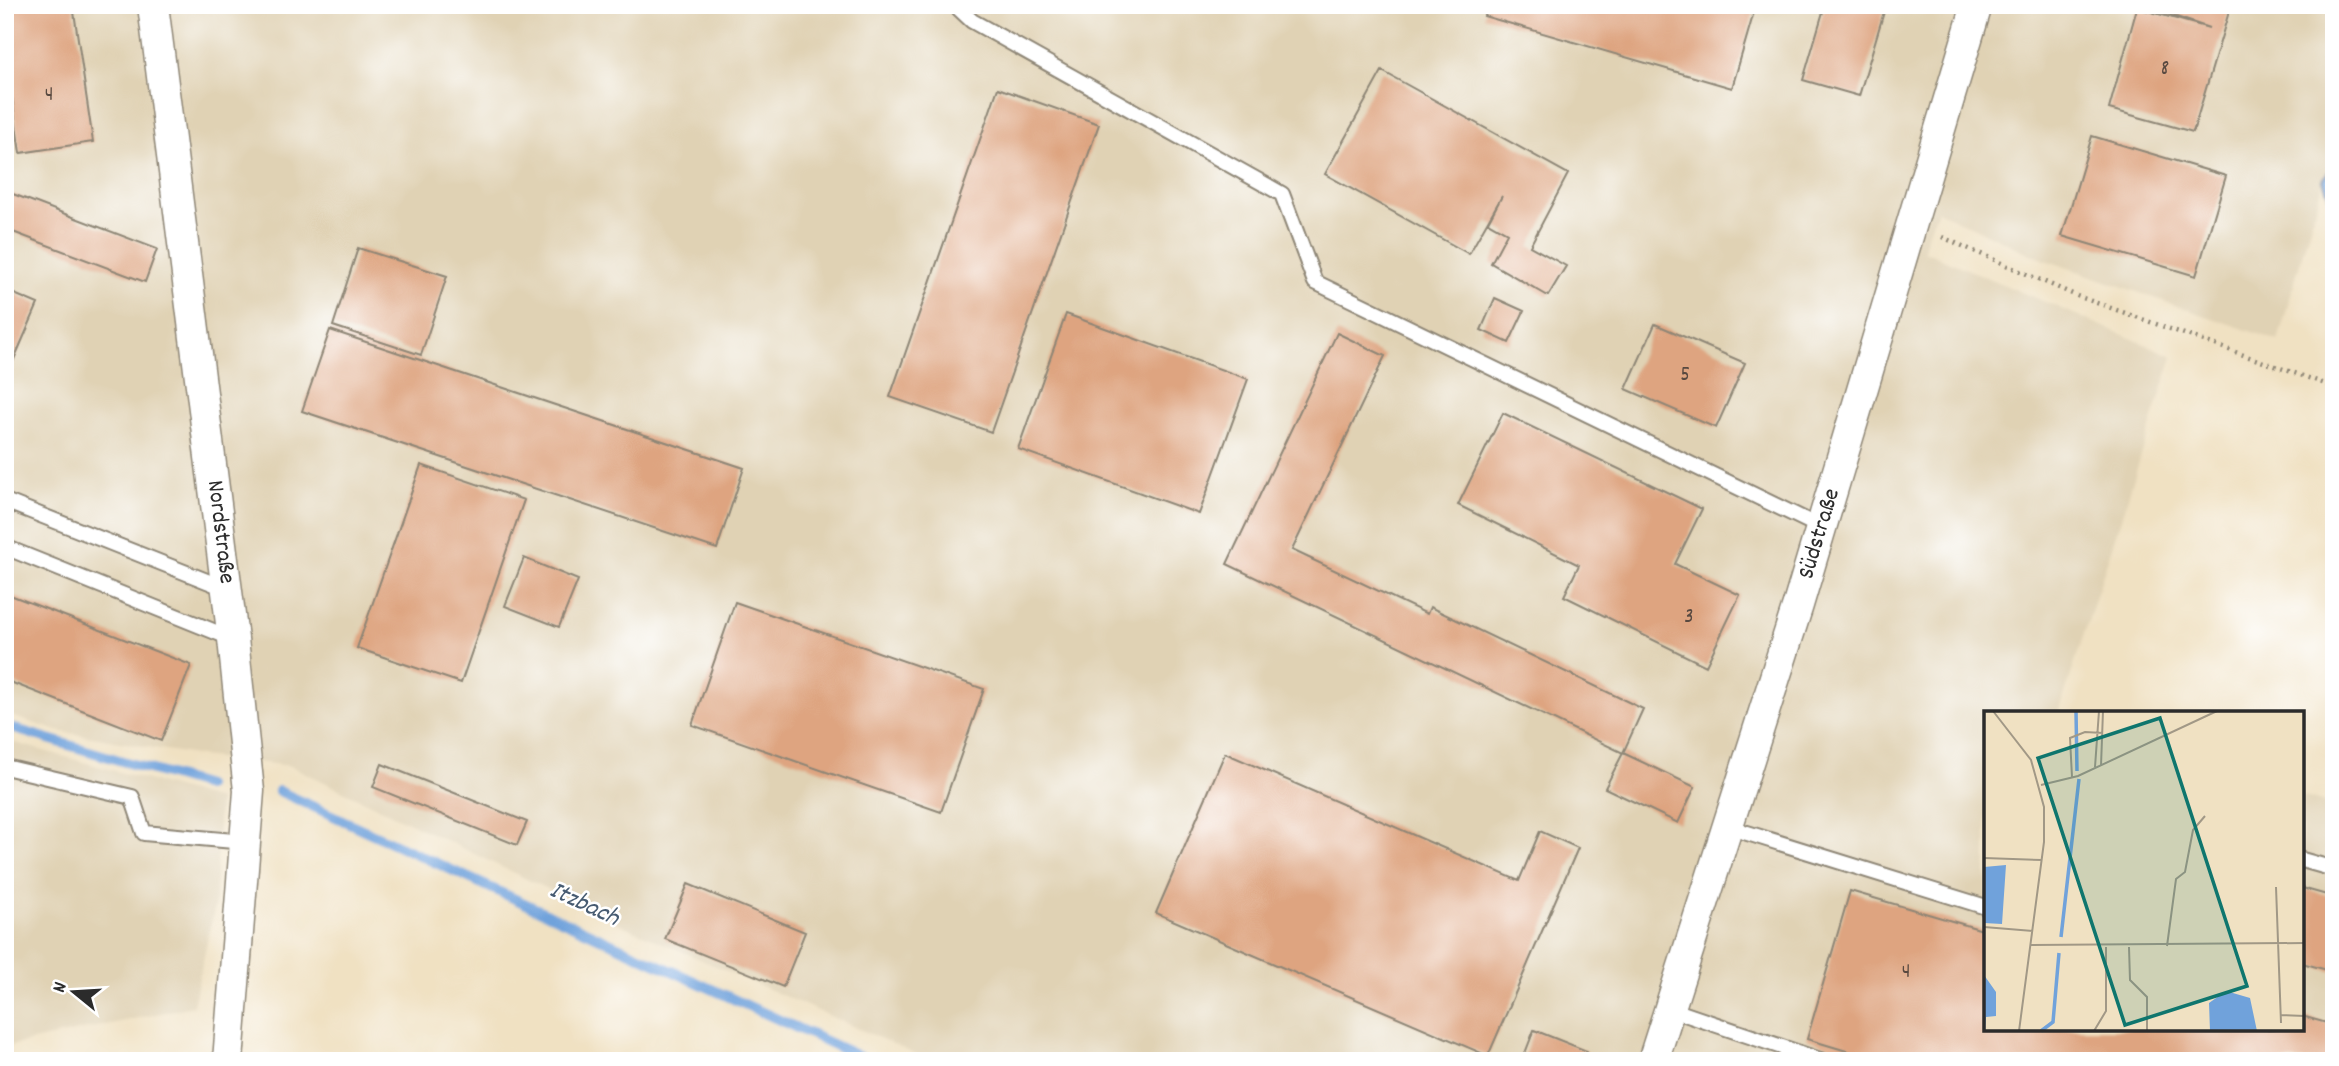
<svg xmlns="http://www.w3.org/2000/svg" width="2339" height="1066" font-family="Dekko,sans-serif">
<rect width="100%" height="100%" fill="#fff"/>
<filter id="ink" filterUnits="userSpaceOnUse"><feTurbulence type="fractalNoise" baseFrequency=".0143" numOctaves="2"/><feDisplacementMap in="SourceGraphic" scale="14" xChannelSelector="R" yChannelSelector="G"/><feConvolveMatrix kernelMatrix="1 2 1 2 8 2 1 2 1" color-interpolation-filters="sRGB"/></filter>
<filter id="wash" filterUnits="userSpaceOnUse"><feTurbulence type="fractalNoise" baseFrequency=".00686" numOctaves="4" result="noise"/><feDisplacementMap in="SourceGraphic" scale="28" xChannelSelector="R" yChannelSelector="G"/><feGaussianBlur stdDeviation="1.57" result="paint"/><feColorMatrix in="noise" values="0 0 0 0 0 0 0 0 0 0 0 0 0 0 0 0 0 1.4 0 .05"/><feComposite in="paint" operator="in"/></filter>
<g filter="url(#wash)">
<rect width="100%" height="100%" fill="#f0e1c2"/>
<path fill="#e0d2b4" d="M5,5H2334V164L2323,180L2278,341L2037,257L1938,211L1928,231L1924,251L2173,356L2059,712H1986V1029H2302V796L2334,806V1061H932L622,925L291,766L200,756L58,731L5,714Z
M5,740L219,800L215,905L193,1006L5,1047Z"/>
<path fill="#70a2db" stroke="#4e6683" stroke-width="2" d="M2334,164V211L2323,180Z"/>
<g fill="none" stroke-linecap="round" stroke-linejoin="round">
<path stroke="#70a2db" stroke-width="10" d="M5,726L206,786
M279,791L869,1061"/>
</g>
<g id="blocks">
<path fill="#dea480" d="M5,5H73L93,142L20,153L5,49Z
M1487,5H1756L1732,88L1484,16Z
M1825,5H1886L1859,96L1803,80Z
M2154,5H2231L2193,132L2109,109L2137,8L2209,28L2153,9Z
M1382,71L1568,174L1530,246L1566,266L1548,296L1491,263L1507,233L1488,222L1502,196L1469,254L1325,174Z
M998,88L1099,124L991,432L890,397Z
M2092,136L2226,176L2196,276L2062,236Z
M5,191L157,249L145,282L5,229Z
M358,248L447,276L421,355L333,326Z
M5,290L38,304L5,380Z
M1495,298L1524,311L1509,343L1481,330Z
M1066,314L1248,379L1199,514L1018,449Z
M1655,324L1745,363L1716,428L1626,389Z
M330,330L744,468L717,549L302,411Z
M1337,333L1385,356L1292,550L1427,614L1430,607L1643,709L1623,753L1227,564Z
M1503,413L1702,509L1675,564L1740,595L1706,666L1564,596L1579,565L1458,505Z
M421,465L524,500L461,683L357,648Z
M524,558L578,580L559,627L505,606Z
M5,593L191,665L161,741L5,680Z
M735,602L984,689L941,812L692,725Z
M1225,753L1519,881L1540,831L1578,848L1488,1056L1156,913Z
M1623,753L1695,787L1678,823L1605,788Z
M382,764L527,822L517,845L373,787Z
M688,884L805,932L783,987L665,939Z
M2302,888L2334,897V972L2302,963Z
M1850,891L1986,931V1029H2302V1016L2334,1025V1061H1880L1807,1039Z
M1534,1030L1587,1051L1583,1061H1522Z"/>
</g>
</g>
<g filter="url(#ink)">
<use href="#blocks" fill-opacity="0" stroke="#8e8676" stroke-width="2"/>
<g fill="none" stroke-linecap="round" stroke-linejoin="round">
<defs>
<path id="lane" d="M955,5L972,21L1282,194L1315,282L1822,528
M5,501L227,589
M5,547L233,639
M5,767L132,797L144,833L245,842
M1728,827L1986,907
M2302,860L2334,869
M1670,1009L1823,1061"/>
<path id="street" d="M153,5L233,639L249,791L228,1061
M1653,1061L1798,605L1977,5"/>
</defs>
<use href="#lane" stroke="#8e8676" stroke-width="18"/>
<use href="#street" stroke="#8e8676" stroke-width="33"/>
<path stroke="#8e8676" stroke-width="4.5" stroke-dasharray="2 5" stroke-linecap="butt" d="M1942,237L2077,296L2334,387"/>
<use href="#lane" stroke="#fff" stroke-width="14"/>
<use href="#street" stroke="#fff" stroke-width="30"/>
</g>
</g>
<g text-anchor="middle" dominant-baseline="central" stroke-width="5" stroke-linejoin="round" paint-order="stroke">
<g font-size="21" fill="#584940">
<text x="2165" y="70">8</text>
<text x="49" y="96">4</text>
<text x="1685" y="376">5</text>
<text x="1689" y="618">3</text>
<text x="1906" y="973">4</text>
</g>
<g font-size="24" fill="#2b2b2b" stroke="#fff">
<text transform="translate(220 532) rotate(83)">Nordstraße</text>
<text transform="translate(1820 534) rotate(-73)">Südstraße</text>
</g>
<g font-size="26" font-style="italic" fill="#475b71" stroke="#fff">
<text transform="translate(584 905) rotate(25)">Itzbach</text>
</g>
</g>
<g transform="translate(1984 711)">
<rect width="320" height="320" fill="#f0e1c2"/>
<path d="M22,154L18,213L0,212V156ZM0,264L12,281V305L2,306L1,320ZM242,280L266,287L273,320H226L225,292Z" fill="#70a2db"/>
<path fill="none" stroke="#70a2db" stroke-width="3.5" d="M92,0L93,60M77,226L95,68M57,320L69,311L75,242"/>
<path fill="none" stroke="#a19886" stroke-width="2" d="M9,0L47,49L60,96V131L35,320M117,55L119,0M111,56L115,0M88,66L86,27L101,21L119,22M57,74L94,65L233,0M0,147L58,149M292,176L297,312M0,216L49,220M47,234L321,232M183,235L192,168L201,161L209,119L221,105M145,236L146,269L163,286V320M296,304L321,305M110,320L122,300V236"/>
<path fill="#0f766e" fill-opacity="0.15" stroke="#0f766e" stroke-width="3.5" d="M176,7L263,275L141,314L54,47Z"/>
<rect width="320" height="320" fill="none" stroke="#2b2b2b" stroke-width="3.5"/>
</g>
<rect width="2339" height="1066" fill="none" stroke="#fff" stroke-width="28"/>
<g transform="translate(74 992) rotate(288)" stroke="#ffffff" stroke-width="5" paint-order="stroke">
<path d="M0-5L12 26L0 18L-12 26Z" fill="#2b2b2b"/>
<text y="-10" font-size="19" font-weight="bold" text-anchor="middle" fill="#2b2b2b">N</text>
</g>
</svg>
